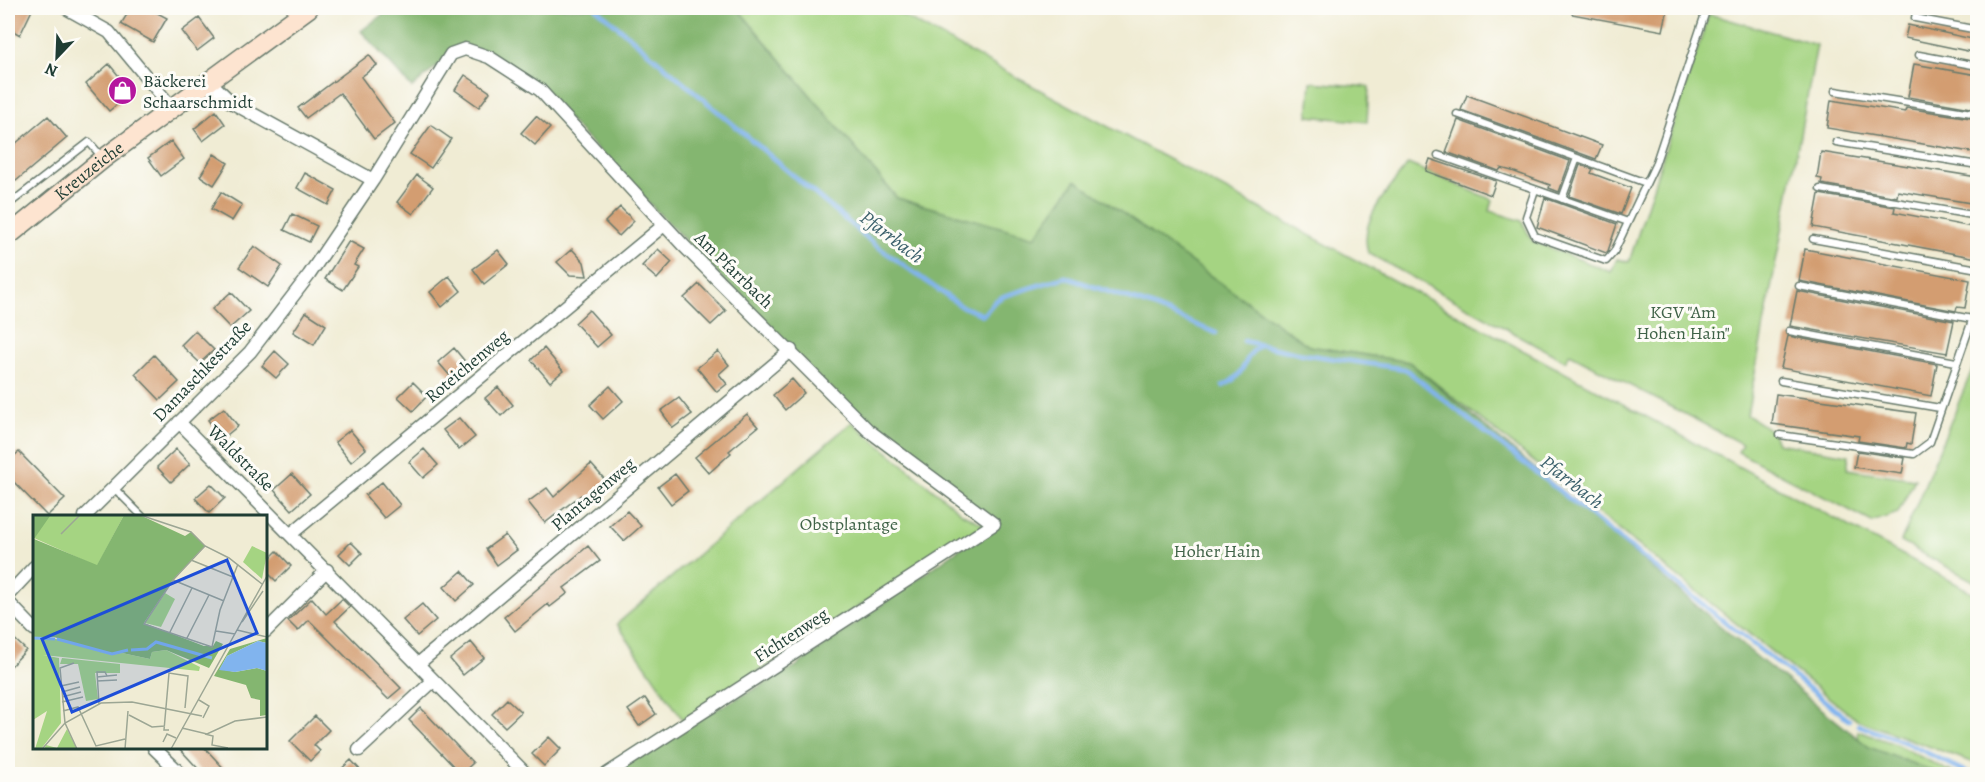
<svg xmlns="http://www.w3.org/2000/svg" width="1985" height="782" font-family="Alegreya,serif">
<rect width="100%" height="100%" fill="#fdfcf7"/>
<filter id="ink" filterUnits="userSpaceOnUse"><feTurbulence type="fractalNoise" baseFrequency=".0167" numOctaves="2"/><feDisplacementMap in="SourceGraphic" scale="12" xChannelSelector="R" yChannelSelector="G"/><feConvolveMatrix kernelMatrix="1 2 1 2 8 2 1 2 1" color-interpolation-filters="sRGB"/></filter>
<filter id="wash" filterUnits="userSpaceOnUse"><feTurbulence type="fractalNoise" baseFrequency=".008" numOctaves="4" result="noise"/><feDisplacementMap in="SourceGraphic" scale="24" xChannelSelector="R" yChannelSelector="G"/><feGaussianBlur stdDeviation="1.35" result="paint"/><feColorMatrix in="noise" values="0 0 0 0 0 0 0 0 0 0 0 0 0 0 0 0 0 1.4 0 .05"/><feComposite in="paint" operator="in"/></filter>
<g filter="url(#wash)">
<rect width="100%" height="100%" fill="#f0ecd4"/>
<path fill="#a5d482" stroke="#62885b" stroke-width="1.5" d="M737,8H888L1977,595V764L1857,720L1409,362L1309,346L1076,181L1035,237L897,198Z
M1709,14L1817,45L1747,415L1772,431L1777,443L1849,455L1847,469L1915,479L1898,513L1872,522L1738,452L1742,444L1570,354L1565,361L1368,253C1358,219 1389,190 1408,164L1493,200L1490,211L1522,221L1532,241L1611,272L1617,259L1629,262Z
M1311,82L1369,87L1367,122L1308,116Z
M1977,358L1978,583H1977L1901,542Z
M852,422L963,514L985,525L683,720L617,624Z
M1858,731L1895,744L1955,774H1861Z"/>
<path fill="#84b670" stroke="#527a52" stroke-width="1.5" d="M391,8H737L897,198L1035,237L1076,180L1309,346L1409,362L1757,657L1869,747L1940,774H607L683,727L792,669L994,524L868,430L540,90L465,49L451,54L412,88L361,31Z"/>
<g fill="none" stroke-linecap="round" stroke-linejoin="round">
<path stroke="#81b4ee" stroke-width="4.5" d="M596,8L874,244L961,306L983,315L995,301L1004,296L1065,277L1151,306L1216,333
M1244,341L1296,353L1405,369L1849,720
M1223,386C1249,373 1241,358 1259,346
M1858,725L1909,744L1970,774"/>
</g>
<g id="blocks">
<path fill="#d39d71" d="M8,8H33L20,35L8,28Z
M131,8H148L167,18L153,42L121,24Z
M1573,8H1668L1663,31L1572,14Z
M199,18L214,38L197,51L182,31Z
M1908,25L1977,40V53L1905,38Z
M369,55L377,65L361,77L395,123L374,139L340,93L306,118L298,108Z
M109,64L132,92L109,111L86,84Z
M1914,64L1977,75V109L1908,97Z
M465,75L490,92L479,107L455,90Z
M1467,95L1602,145L1596,159L1461,110Z
M1831,100L1905,112L1906,108L1977,119V153L1827,128Z
M216,111L225,124L203,141L194,129Z
M48,116L67,138L16,181L8,171V150Z
M536,116L550,128L535,145L521,133Z
M1458,120L1570,161L1559,192L1549,188L1550,185L1512,171L1501,168L1499,171L1446,152Z
M431,125L451,139L431,168L410,154Z
M171,141L184,159L161,176L148,158Z
M1821,152L1977,177V204L1898,191L1897,197L1821,184L1822,179L1817,178Z
M214,154L228,163L214,185L200,176Z
M1430,159L1496,181L1491,195L1426,171Z
M1580,165L1593,169L1591,173L1631,188L1621,214L1569,196Z
M305,173L336,190L328,205L297,188Z
M417,175L433,187L413,214L397,202Z
M221,192L242,205L232,221L211,209Z
M1819,194L1895,207L1894,212L1977,228V258L1813,227Z
M1545,198L1617,224L1608,251L1606,253L1537,227Z
M620,207L634,221L619,236L605,222Z
M292,214L317,226L309,242L284,230Z
M349,241L364,249L354,265L358,267L343,290L325,279Z
M254,246L282,266L268,287L239,267Z
M572,249L584,262L587,276L570,275L557,262Z
M658,249L672,262L657,279L642,266Z
M1805,249L1970,280L1965,308L1957,307L1956,311L1799,281Z
M498,250L509,264L484,284L473,269Z
M449,276L461,291L442,307L430,292Z
M699,284L726,311L711,325L684,298Z
M1797,291L1954,321L1947,353L1790,326Z
M231,292L249,311L230,328L212,309Z
M589,310L611,335L597,347L575,323Z
M306,312L326,325L314,345L293,332Z
M195,331L214,350L200,363L181,345Z
M1788,336L1937,364L1931,396L1781,368Z
M454,348L467,364L451,377L438,362Z
M544,348L563,371L550,382L531,360Z
M275,351L289,364L276,378L262,366Z
M718,351L729,365L719,374L727,384L717,392L697,368Z
M154,355L179,382L160,400L135,374Z
M792,379L804,393L785,410L773,395Z
M413,382L427,396L413,411L398,397Z
M610,386L623,401L603,419L590,405Z
M498,387L513,405L501,416L485,398Z
M1776,394L1916,413L1911,444L1907,443L1906,448L1858,441L1859,436L1772,424Z
M679,398L692,414L673,428L661,411Z
M224,408L238,426L222,439L208,420Z
M747,414L758,427L729,451L731,453L709,473L695,457Z
M459,418L475,437L459,450L443,430Z
M350,430L366,449L351,462L335,442Z
M8,447L15,455L19,452L65,499L47,516L8,476Z
M176,449L190,464L171,482L157,467Z
M424,449L438,465L423,478L409,462Z
M1857,451L1905,458L1902,474L1854,467Z
M591,464L607,482L586,501L581,495L545,523L528,502L547,488L554,497Z
M292,474L310,494L292,510L274,490Z
M675,474L688,491L671,504L658,487Z
M382,482L400,505L384,518L365,495Z
M211,484L225,498L209,513L195,498Z
M627,511L641,526L624,541L610,526Z
M505,535L517,550L497,565L486,549Z
M351,542L362,553L350,565L339,554Z
M588,546L600,561L564,588L568,593L550,607L548,604L515,631L504,617Z
M277,551L291,566L276,581L266,571V562Z
M462,571L474,585L456,601L444,587Z
M312,598L326,614L342,599L350,607L335,621L401,688L388,699L309,620L298,631L288,621Z
M422,604L436,620L417,636L403,620Z
M8,633L26,650L8,669Z
M471,642L484,658L463,675L450,659Z
M645,698L656,714L639,726L628,710Z
M507,699L521,712L505,727L492,714Z
M421,708L473,763L461,774L409,720Z
M315,716L329,730L314,745L320,751L310,761L290,741Z
M549,737L561,749L544,766L532,754Z
M178,747H204L229,774H203Z
M351,760L364,774H336Z"/>
</g>
</g>
<g filter="url(#ink)">
<use href="#blocks" fill-opacity="0" stroke="#687a6c" stroke-width="1.5"/>
<g fill="none" stroke-linecap="round" stroke-linejoin="round">
<defs>
<path id="service" d="M1917,8L1915,18L1978,30
M1919,55L1978,66
M1835,91L1978,114
M1457,114L1646,183
M1836,142L1978,165
M1438,155L1628,222
M1820,189L1978,216
M1535,190L1526,217L1535,236L1606,261L1614,252L1655,165L1707,8
M1562,199L1577,158
M8,205L89,142L102,157
M1813,239L1978,269
M1799,286L1972,319
M1789,331L1956,362
M1781,381L1940,408
M1780,435L1914,454L1930,442L1978,303
M113,487L142,516"/>
<path id="minor" d="M66,8L109,32L172,108
M208,80L231,102L373,180
M179,422L526,774
M85,516L250,352L309,275L373,180L451,54L465,49L489,57L540,90L682,244L868,430L994,524L607,774
M291,534L664,225
M8,595L34,567
M8,602L34,629
M266,631L327,570
M418,664L791,350
M154,748L181,774
M359,750L433,681"/>
<g id="secondary">
<path id="s1" d="M8,236L103,159L309,8"/>
</g>
</defs>
<use href="#service" stroke="#687a6c" stroke-width="9"/>
<use href="#minor" stroke="#687a6c" stroke-width="15"/>
<use href="#secondary" stroke="#687a6c" stroke-width="21"/>
<use href="#service" stroke="#fff" stroke-width="6"/>
<use href="#minor" stroke="#fff" stroke-width="12"/>
<use href="#secondary" stroke="#fde4d0" stroke-width="18"/>
</g>
</g>
<defs>
<symbol id="shop-disc" viewBox="-11 -11 22 22"><circle r="9.5" fill="#b5179e" stroke="#fdfcf7"/><path d="M-5-2.5h2.3a2.7 3.5 0 0 1 5.4 0H5L5.5 6h-11ZM-1.5-2.5h3a1.5 2.3 0 0 0-3 0Z" fill="#fff"/></symbol>
</defs>
<g fill-rule="evenodd">
<use href="#shop-disc" x="106" y="74" width="33" height="33"/>
</g>
<g text-anchor="middle" dominant-baseline="central" stroke-width="6" stroke-linejoin="round" paint-order="stroke">
<g font-size="18" fill="#1f3d34" stroke="#fdfcf7" text-anchor="start">
<text x="143" y="81">Bäckerei<tspan x="143" dy="21">Schaarschmidt</tspan></text>
</g>
<g font-size="18" fill="#1f3d34" stroke="#fdfcf7">
<text stroke="none"><textPath href="#s1" startOffset="104">Kreuzeiche</textPath></text>
<text transform="translate(734 270) rotate(44)">Am Pfarrbach</text>
<text transform="translate(467 366) rotate(-40)">Roteichenweg</text>
<text transform="translate(202 371) rotate(-46)">Damaschkestraße</text>
<text transform="translate(241 458) rotate(45)">Waldstraße</text>
<text transform="translate(593 494) rotate(-40)">Plantagenweg</text>
<text transform="translate(791 635) rotate(-33)">Fichtenweg</text>
</g>
<g font-size="18" fill="#406348" stroke="#fdfcf7">
<text x="1683" y="312">KGV "Am<tspan x="1683" dy="21">Hohen Hain"</tspan></text>
<text x="849" y="524">Obstplantage</text>
<text x="1217" y="551">Hoher Hain</text>
</g>
<g font-size="20" font-style="italic" fill="#3c616c" stroke="#fdfcf7">
<text transform="translate(892 237) rotate(37)">Pfarrbach</text>
<text transform="translate(1572 482) rotate(38)">Pfarrbach</text>
</g>
</g>
<g transform="translate(33 515)">
<rect width="234" height="234" fill="#f0ecd4"/>
<path d="M16,0H91L64,51L1,23ZM219,31L234,38L229,64L210,47ZM132,78L142,84L128,112L112,108ZM0,124H23L79,140L89,138L117,144L119,137L133,135L167,152L166,156L10,140L26,143L28,208L8,234H2L14,196L0,205ZM29,143L87,149V158H62L65,184L53,186L45,149H27ZM34,214L44,234H11L13,230L24,233Z" fill="#a5d482"/>
<path d="M0,0L17,1L1,24L64,50L91,0H107L152,21L158,17L172,31L140,65L111,108L171,131H180L183,126L190,129L176,153L133,135L119,137L117,144L89,138L79,140L21,122H0ZM234,123V128L225,126L194,141L187,154L202,157L224,153L234,156V200L227,201V185L218,183L213,170L181,161L197,134Z" fill="#84b670"/>
<path d="M225,126L234,128V156L224,153L202,157L186,155L194,141Z" fill="#81b4ee"/>
<path fill="none" stroke="#81b4ee" stroke-width="3" d="M0,123L22,124M24,124L79,139L95,135M98,135L114,134L123,127L179,143"/>
<path fill="none" stroke="#9ca694" stroke-width="1.5" d="M107,0L158,17L172,31L196,43L229,69M28,19L47,0M172,31L140,65L111,109L179,132L187,95L205,49M158,45L200,62M140,65L191,86M209,107L230,76M204,115L234,122M183,116L202,119M137,117L159,73M154,123L176,80M41,148L27,153L32,208L44,234M64,162L84,160M64,166L84,165M28,171L46,167M29,177L47,172M29,182L48,177M166,185L176,191L170,203M29,187L50,182M66,189L64,157H72L74,161M30,196L45,192L63,231L92,224M96,200L119,212L132,211M149,213L174,219L202,206L234,202M136,215H131L136,158L155,161L152,193M172,219L180,221L179,230L195,233M130,227L134,219L143,223M9,234L32,208L68,188L99,187L169,201M92,234L95,196M138,234L234,61"/>
<path fill="#1d4ed8" fill-opacity="0.15" stroke="#1d4ed8" stroke-width="3" d="M194,45L224,118L39,197L9,124Z"/>
<rect width="234" height="234" fill="none" stroke="#1f3d34" stroke-width="3"/>
</g>
<rect width="1985" height="782" fill="none" stroke="#fdfcf7" stroke-width="30"/>
<g transform="translate(57 57) rotate(203)" stroke="#fdfcf7" stroke-width="4.5" paint-order="stroke">
<path d="M0-4.5L10 22L0 15L-10 22Z" fill="#1f3d34"/>
<text y="-9" font-size="16" font-weight="bold" text-anchor="middle" fill="#1f3d34">N</text>
</g>
</svg>
